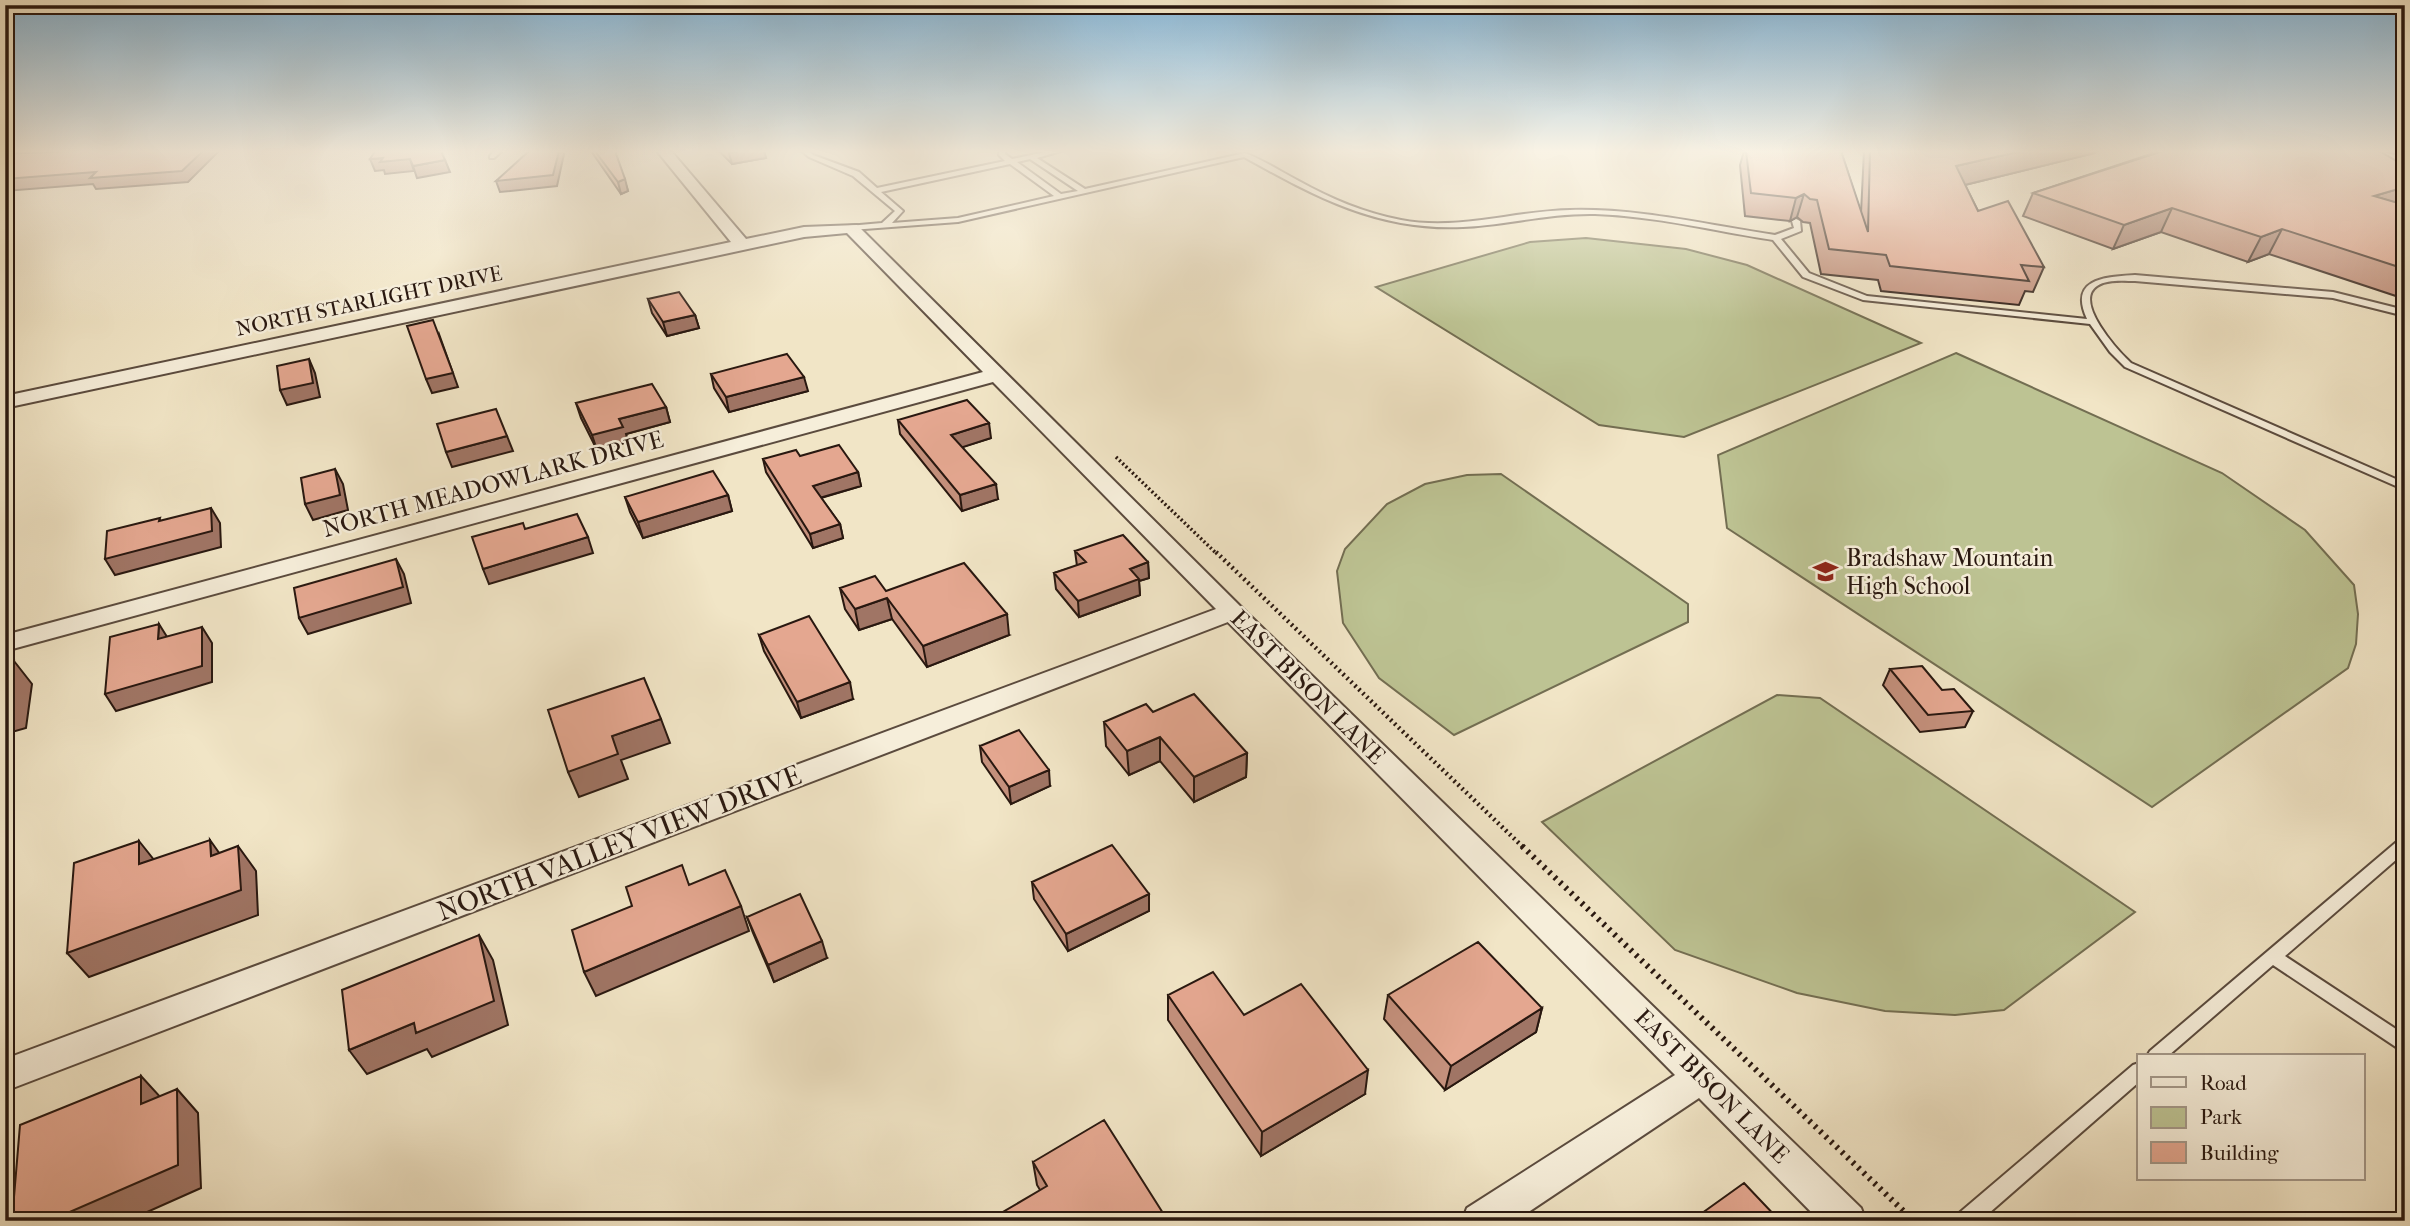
<svg xmlns="http://www.w3.org/2000/svg" width="2410" height="1226" font-family="'IM FELL French Canon',serif">
<rect width="100%" height="100%" fill="#f1e5c6"/>
<filter id="stains"><feTurbulence type="fractalNoise" baseFrequency=".00286" numOctaves="4"/><feColorMatrix values="0 0 0 0 .2 0 0 0 0 .09 0 0 0 0 .02 0 0 0 .5 -.17"/></filter>
<radialGradient id="worn" r=".72"><stop offset=".6" stop-color="#630" stop-opacity="0"/><stop offset="1" stop-color="#630" stop-opacity=".3"/></radialGradient>
<path fill="#bdc393" stroke="#736e52" stroke-width="2" d="M1586,238L1686,249L1747,265L1921,343L1684,437L1599,425L1376,287L1530,242Z
M1956,353L2222,473L2305,530L2354,585L2358,614L2356,644L2348,668L2152,807L1727,528L1718,455Z
M1501,474L1688,604V622L1454,735L1379,678L1343,623L1337,571L1345,549L1387,504L1425,484L1467,475Z
M1777,695L1820,698L2135,912L2004,1010L1955,1015L1885,1011L1797,993L1675,950L1542,822Z"/>
<g fill="none" stroke-linecap="round" stroke-linejoin="round">
<defs>
<path id="lane" d="M495,151H502L494,158H490V156Z
M802,151H809L813,155L859,172L877,188L1005,161L999,155V151H1005V154L1012,159L1050,151H1061L1037,158L1085,189L1245,153C1263,160 1280,171 1297,180C1329,198 1364,213 1401,220C1458,231 1513,211 1570,210C1639,208 1707,225 1775,235L1794,228L1792,221L1796,219L1800,221L1801,231L1781,239L1809,273L1867,296L2087,319C2068,278 2106,277 2135,275L2333,292L2405,310V316L2333,298L2135,281C2124,281 2107,279 2097,286C2073,302 2118,351 2131,363L2405,483V490L2125,367L2110,352L2090,324L1863,300L1803,277L1773,240C1714,231 1655,216 1595,214C1550,213 1507,225 1463,227C1378,231 1316,197 1244,157L958,222L851,230L847,228L848,226L882,223L895,211L853,176L809,157ZM1030,159L1078,191L1061,194L1017,162ZM1010,164L1054,196L958,218L892,223L903,211L881,192Z
M2405,837V852L2285,956L2405,1035V1053L2273,965L2168,1056H2147L2150,1051L2400,839Z
M2139,1063V1082L1980,1221H1955L1958,1214L2133,1065Z"/>
<path id="street" d="M657,151H671L746,239L804,227L857,225L1241,607L1861,1208L1866,1221H1820L1699,1098L1515,1221H1462L1467,1208L1675,1075L1228,622L5,1091V1059L1216,609L993,382L5,651V635L983,372L847,233L804,237L5,408V396L731,242Z"/>
</defs>
<use href="#lane" stroke="#5b4b3e" stroke-width="4"/>
<use href="#street" stroke="#5b4b3e" stroke-width="4"/>
<path stroke="#291810" stroke-width="3.5" stroke-dasharray="2 2.5" stroke-linecap="butt" d="M1116,457L1217,554"/>
<path stroke="#291810" stroke-width="4.5" stroke-dasharray="2 3.5" stroke-linecap="butt" d="M1216,552L1524,848"/>
<path stroke="#291810" stroke-width="6" stroke-dasharray="2.5 5" stroke-linecap="butt" d="M1522,846L1914,1221"/>
<use href="#lane" fill="#f6eeda" fill-rule="evenodd"/>
<use href="#street" fill="#f6eeda" fill-rule="evenodd"/>
</g>
<path fill="#c4907c" stroke="#291810" stroke-width="2" d="M5,151H41L5,153Z
M591,151H615L628,191L621,194Z
M719,151H764L766,158L732,164Z
M1744,151H1841L1861,213L1864,151H2096L2095,153L1965,185L1978,211L2044,267L2033,292L2025,291L2019,305L1881,291L1878,280L1821,274L1810,223L1803,222L1797,217L1790,221L1745,216L1740,165Z
M2153,151H2379L2405,166V299L2269,254L2248,262L2161,232L2113,249L2023,216L2033,193L2151,154Z
M2384,151H2405V157Z
M648,299L695,315L699,328L667,336L652,313Z
M711,374L808,391L729,412L714,388Z
M576,403L666,407L670,422L626,434L628,442L597,450L581,418Z
M898,420L991,438L962,447L998,499L962,511L900,434Z
M800,456L858,472L861,486L821,498L840,524L843,538L813,548L766,472L763,459Z
M728,495L732,511L643,538L630,512L625,497Z
M1075,551L1148,562L1149,578L1139,581L1140,595L1079,617L1056,589L1054,573L1077,566Z
M840,588L886,591L1009,635L927,667L892,619L859,630L845,609Z
M759,635L853,699L801,718L764,651Z
M1890,669L1942,690L1973,711L1965,727L1920,732L1883,685Z
M1153,712L1247,753L1246,777L1194,802L1160,761L1129,775L1106,746L1104,722Z
M980,746L1050,786L1011,804L982,762Z
M1032,882L1149,894V911L1068,951L1034,899Z
M747,917L827,958L774,982L753,933Z
M1168,995L1244,1015L1365,1094L1261,1156L1168,1020Z
M1388,995L1542,1008L1536,1032L1445,1090L1384,1019Z
M1033,1162L1168,1221L1040,1190L1037,1185Z"/>
<path fill="#a07565" stroke="#291810" stroke-width="2" d="M203,151H219L188,182L96,189L93,184L5,191V179Z
M559,151H563L564,154L557,186L500,192L496,181Z
M740,151H764L766,158L732,164L729,153Z
M2022,151H2096L2095,153L1948,189L1956,166Z
M383,158L410,159L414,171L385,174L384,170L375,171L370,159Z
M445,160L450,172L417,178L413,166Z
M625,179L628,191L621,194L618,182Z
M2405,187V206L2374,196Z
M1804,194L1797,217L1790,221L1796,198Z
M2172,208L2161,232L2113,249L2124,225Z
M2282,229L2269,254L2248,262L2261,237Z
M695,315L699,328L667,336L663,322Z
M439,334L458,387L432,393L426,379Z
M309,359L315,373L320,397L287,405L280,390Z
M804,377L808,391L729,412L726,397Z
M666,407L670,422L626,434L628,442L597,450L592,435L619,419Z
M989,423L991,438L954,450L951,435Z
M507,436L513,451L452,467L446,452Z
M335,469L343,484L348,510L313,520L305,504Z
M858,472L861,486L816,499L813,486Z
M996,484L998,499L962,511L960,495Z
M728,495L732,511L643,538L638,522Z
M211,508L220,523L221,547L115,575L105,559Z
M840,524L843,538L813,548L810,534Z
M588,537L593,553L489,584L483,569Z
M396,559L404,574L411,603L308,634L299,618Z
M1148,562L1149,578L1139,581L1140,595L1079,617L1078,601L1130,569Z
M887,598L892,619L859,630L855,609Z
M1007,614L1009,635L927,667L923,646Z
M159,624L169,640L158,639Z
M202,627L212,643V682L116,711L105,694Z
M14,661L32,684L26,728L5,734V704Z
M850,682L853,699L801,718L797,702Z
M661,719L670,743L621,760L628,779L579,797L568,772L612,736Z
M1160,737V761L1129,775L1127,751Z
M1247,753L1246,777L1194,802V777Z
M1049,770L1050,786L1011,804L1009,787Z
M210,840L227,864L211,856Z
M139,841L158,865L139,864Z
M238,846L256,871L258,915L89,977L67,953Z
M1149,894V911L1068,951L1066,934Z
M741,906L749,931L596,996L584,972Z
M479,935L493,960L508,1025L432,1057L427,1049L367,1074L349,1050L414,1023Z
M822,941L827,958L774,982L768,965Z
M1542,1008L1536,1032L1445,1090L1451,1066Z
M1368,1070L1365,1094L1261,1156L1262,1132Z
M141,1076L163,1100L141,1104Z
M177,1089L198,1113L201,1188L127,1221H49Z"/>
<path fill="#e4a790" stroke="#291810" stroke-width="2" d="M69,151H203L182,171L90,178L96,172L5,179V154Z
M375,151H441L445,160L413,166L410,159L380,162L383,158L370,159Z
M529,151H559L553,175L496,181Z
M595,151H615L625,179L618,182Z
M1746,151H1841L1868,232L1870,151H2022L1956,166L1978,211L2008,201L2044,267L2021,265L2029,281L1890,266L1886,255L1829,249L1817,200L1810,199L1804,194L1796,198L1751,193Z
M2163,151H2379L2405,166V187L2374,196L2405,205V269L2282,229L2261,237L2172,208L2124,225L2033,193Z
M679,292L695,315L663,322L648,299Z
M433,320L453,373L426,379L407,326Z
M787,354L804,377L726,397L711,374Z
M309,359L313,383L280,390L277,366Z
M652,384L666,407L619,419L623,427L592,435L576,403Z
M967,400L989,423L951,435L996,484L960,495L898,420Z
M496,409L507,436L446,452L437,424Z
M839,445L858,472L813,486L840,524L810,534L763,459L796,450L800,456Z
M335,469L340,495L305,504L301,478Z
M713,471L728,495L638,522L625,497Z
M211,508L212,531L105,559L107,531L160,518L159,521Z
M577,514L588,537L483,569L472,537L523,523L525,529Z
M1123,535L1148,562L1130,569L1139,579L1078,601L1054,573L1086,562L1075,551Z
M396,559L403,587L299,618L294,588Z
M964,563L1007,614L923,646L887,598L855,609L840,588L875,576L886,591Z
M809,616L850,682L797,702L759,635Z
M159,624L158,639L202,627V666L105,694L110,637Z
M14,661L7,704H5V663Z
M1922,666L1942,690L1954,689L1973,711L1928,715L1890,669Z
M644,678L661,719L612,736L618,754L568,772L548,710Z
M1194,694L1247,753L1194,777L1160,737L1127,751L1104,722L1146,704L1153,712Z
M1019,730L1049,770L1009,787L980,746Z
M210,840L211,856L238,846L241,890L67,953L74,863L139,841V864Z
M1112,845L1149,894L1066,934L1032,882Z
M682,865L689,885L725,870L741,906L584,972L572,930L632,906L626,887Z
M800,894L822,941L768,965L747,917Z
M479,935L494,1001L416,1033L414,1023L349,1050L342,990Z
M1478,942L1542,1008L1451,1066L1388,995Z
M1213,972L1244,1015L1301,984L1368,1070L1262,1132L1168,995Z
M141,1076V1104L177,1089L178,1165L49,1221H12L20,1125Z
M1104,1120L1168,1221H992L991,1219L1047,1186L1033,1162Z
M1744,1183L1780,1221H1691Z"/>
<linearGradient id="sky" x2="0" y2="1"><stop stop-color="#8ab8d7"/><stop offset="0.47" stop-color="#f9f3e5"/><stop offset="1" stop-color="#f9f3e5" stop-opacity="0"/></linearGradient>
<rect width="2410" height="322" fill="url(#sky)"/>
<defs>
<symbol id="school-bare" viewBox="-9 -9 18 18"><path d="M0-5L7-2L0 1L-7-2ZM-4 1L0 2.5L4 1V4Q0 6-4 4Z" fill="#8f2418" stroke="#f6eeda" stroke-width="2.5" paint-order="stroke"/></symbol>
</defs>
<g fill-rule="evenodd">
<use href="#school-bare" x="1808" y="554" width="35" height="35"/>
</g>
<g text-anchor="middle" dominant-baseline="central" stroke-width="5" stroke-linejoin="round" paint-order="stroke">
<g font-size="21" fill="#291810" stroke="#f6eeda">
<text transform="translate(369 301) rotate(-12)">NORTH STARLIGHT DRIVE</text>
</g>
<g font-size="24" fill="#291810" stroke="#f6eeda">
<text transform="translate(493 484) rotate(-15)">NORTH MEADOWLARK DRIVE</text>
<text transform="translate(1308 687) rotate(45)">EAST BISON LANE</text>
<text transform="translate(1712 1086) rotate(45)">EAST BISON LANE</text>
</g>
<g font-size="24" fill="#291810" stroke="#f6eeda" text-anchor="start">
<text x="1846" y="558">Bradshaw Mountain<tspan x="1846" dy="28">High School</tspan></text>
</g>
<g font-size="28" fill="#291810" stroke="#f6eeda">
<text transform="translate(619 843) rotate(-21)">NORTH VALLEY VIEW DRIVE</text>
</g>
</g>
<rect width="2410" height="1226" fill="none" stroke="#f1e5c6" stroke-width="28"/>
<rect x="7" y="7" width="2396" height="1212" fill="none" stroke="#291810" stroke-width="3.5"/>
<rect x="14" y="14" width="2382" height="1198" fill="none" stroke="#291810" stroke-width="2"/>
<rect x="2137" y="1054" width="228" height="126" fill="#f6eeda" stroke="#a49889" stroke-width="2"/>
<rect x="2151" y="1077" width="35" height="10" fill="#f6eeda" stroke="#a49889" stroke-width="2"/>
<text x="2200" y="1090" font-size="21" fill="#291810">Road</text>
<rect x="2151" y="1107" width="35" height="21" fill="#bdc393" stroke="#a49889" stroke-width="2"/>
<text x="2200" y="1124" font-size="21" fill="#291810">Park</text>
<rect x="2151" y="1142" width="35" height="21" fill="#e4a790" stroke="#a49889" stroke-width="2"/>
<text x="2200" y="1160" font-size="21" fill="#291810">Building</text>
<rect width="100%" height="100%" filter="url(#stains)"/>
<rect width="100%" height="100%" fill="url(#worn)"/>
</svg>
